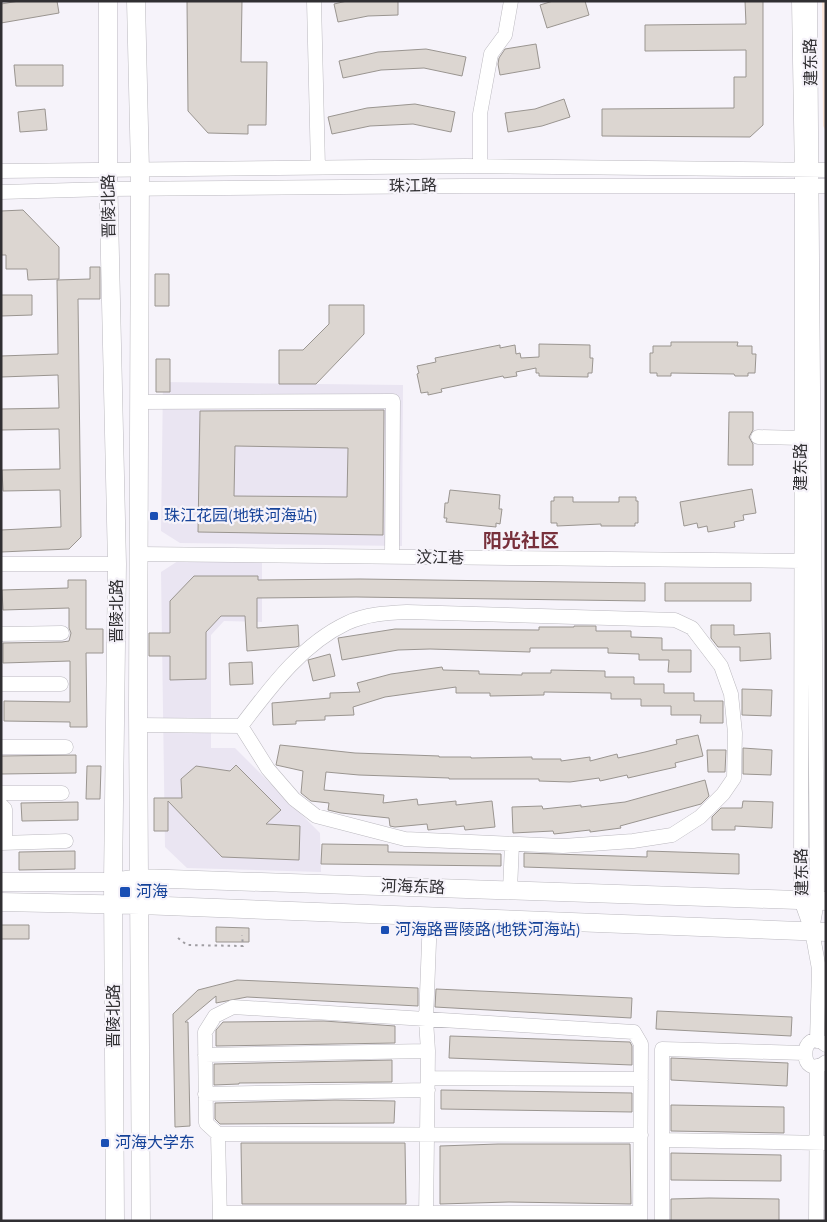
<svg xmlns="http://www.w3.org/2000/svg" width="827" height="1222" font-family="'Source Sans 3','Noto Sans SC',sans-serif">
<rect width="100%" height="100%" fill="#f6f3fa"/>
<path fill="#eae5f2" d="M163,382L403,385L402,546L180,543L161,531Z
M178,561L262,562V622L224,621L211,635V748H235L320,833L321,872L187,868L165,847L161,572Z"/>
<path fill="#fce6d8" d="M822,1H826V131L823,126Z"/>
<path fill="#dcd6d1" stroke="#9a9590" fill-rule="evenodd" d="M19,1H57L59,13L1,23V4Z
M187,1H242L241,62H267L266,125H248V134L208,133L188,111Z
M347,1H398V15L368,16L338,22L334,4Z
M553,1H585L589,15L547,28L540,5Z
M745,1H763V125L750,137L602,136V109L734,108V77H746V50L645,51V25L746,24Z
M536,44L540,68L500,75L498,64L499,58L505,49Z
M426,49L466,57L462,76L424,68L381,70L343,78L339,61L378,52Z
M14,65H63V86H16Z
M564,99L570,117L542,126L508,132L505,113L535,109Z
M415,104L455,112L451,132L413,124L370,126L332,134L328,117L367,108Z
M45,109L47,130L20,132L18,112Z
M23,210L59,247V279L28,280L27,269H6V255H1V211Z
M90,267H100V299H78L81,537L69,549L1,552V530L61,527L60,490L3,491L2,470L60,469L59,429L1,430V409L59,408L58,375L1,377V356L58,354L57,280L90,279Z
M155,274H169V306H155Z
M1,295H32V315L1,316Z
M329,305H364V334L316,384H279V350H303L329,324Z
M671,342H738L737,346H752V354H756L755,373H748V376H735L734,374L671,373V376H657V373H650V353H653V346H671Z
M539,344L590,345V358H593L592,373H588V377L539,376V373H536V368L516,372L517,376L504,378L503,376L441,389L442,392L428,395V392L421,393L417,374L419,373L417,366L436,362L435,358L500,345V348L515,345L516,354L520,353L521,358L539,357Z
M156,359H170V392H156Z
M384,410L383,535L198,532L200,411ZM235,446L348,448L347,497L234,496Z
M729,412H753V430L749,437L753,444V465H728Z
M752,489L756,513L743,515L744,520L734,522L735,527L708,532L707,526L698,528L697,523L684,526L680,502Z
M450,490L500,495L499,509H502L500,524L496,523V527L446,522L447,518H444L445,503H448Z
M554,497H573V502H619V497H636V501H638V523H635V526H601V524L557,526V523H551V501H554Z
M194,576H258V580L360,579L645,583V601L356,597L257,598V628L298,625L299,646L296,647L247,651L245,616H221L206,632V679L170,680V656H149V633H170V601Z
M68,580H86V629H103V653H86L87,727H70V722L4,721V701L70,702V661L3,663V643L62,642L69,641L71,633L69,628V608L3,610L2,590L68,588Z
M665,583H751V601H665Z
M711,625H734V635L770,633L771,659L740,661V647H718L711,638Z
M574,626H596V631H631V637L662,638V650H691V672H668L669,660H639V654L608,653V648H530V652L430,649L398,650L342,660L338,638L395,629L539,630V627H574Z
M330,654L335,676L313,681L308,660Z
M252,662L253,684L230,685L229,663Z
M442,667L443,670L479,671V674L522,675V673H551V670L605,671V677H634V684H664V693H694V701H723V723H700L701,715H671V706H641V699H611V693L544,692V695L490,696V693H456V687L385,697L353,707L354,715L325,716V720L296,721V724L273,725L272,703L330,698V693L360,692L357,683L391,674Z
M742,689L772,690L771,716L742,715Z
M698,735L703,756L675,763L676,767L654,772L628,778L627,775L600,781L599,778L570,782L539,781V779H449V778L359,775L326,772L324,790L384,795L383,803L417,799L418,805L456,801V805L492,801L495,827L465,830L464,826L428,830L427,824L395,827L390,826L389,818L341,813L328,810L329,803L311,801L301,793L303,771L276,765L280,745L355,753L439,756V757H471V758L532,757V759H561V761L590,757V761L617,754L618,758L645,752L677,744L676,740Z
M743,748L772,750L771,775L743,774Z
M707,750H726L725,772H708Z
M76,755V773L1,774V756Z
M236,765L281,810L266,824L300,826L299,860L222,857L168,801V831H154V798H182L181,779L196,766L230,771Z
M87,766H101L100,799H86Z
M705,780L709,796L701,804L620,826L621,828L590,832V830L554,834L553,831L513,833L512,807L542,806L543,809L581,805V807L625,802Z
M743,801L773,802L772,828L735,826V830H712V817L721,808H742Z
M78,802V820L22,821L21,803Z
M322,844L388,845V852L501,854V866L321,864Z
M75,851V869L19,870V852Z
M647,851L739,854V874L524,867V853L647,857Z
M1,925H29V939H1Z
M216,927L249,928V942H216Z
M237,980L418,988V1006L247,997L216,1003V996L185,1022H188L190,1126L175,1127L173,1014L198,990Z
M436,989L632,998L631,1018L435,1007Z
M657,1011L792,1017L791,1036L656,1029Z
M324,1021L395,1026V1043L216,1046V1030L223,1022Z
M450,1036L630,1042L632,1046V1065L449,1058Z
M671,1058L788,1063L787,1086L671,1080Z
M392,1060V1082L239,1083V1084L214,1085V1064Z
M441,1090L632,1093V1112L441,1109Z
M335,1100L395,1101L394,1123L220,1124L215,1119V1103Z
M671,1105L784,1107V1133L671,1131Z
M241,1143H405L406,1204H242Z
M498,1144H630L631,1204L509,1202L440,1204V1146Z
M671,1153L781,1155V1181L671,1180Z
M709,1198L779,1199V1221H671V1199Z"/>
<g fill="none" stroke-linecap="round" stroke-linejoin="round">
<defs>
<path id="minor" d="M314,1L318,168
M799,1L802,179L801,900L812,931L819,969L817,1041
M810,1L817,901L812,930
M480,166V114L491,54L505,35L511,1
M1,171L465,166L826,170
M1,192L109,189L463,186H826
M139,402L393,401L392,557
M758,437L801,438
M139,554L801,561
M1,564H117
M407,612L675,620L692,628L721,666L731,694L735,733L734,778L723,794L700,817L672,835L633,841L563,846L405,839L316,816L294,799L268,769L241,726C270,688 302,644 347,623C366,614 387,613 407,612Z
M1,634L62,633
M1,684H61
M138,725L241,726
M1,747H66
M1,793H62
M1,805L5,809V843
M1,843L66,841
M510,890L512,844
M826,1045C799,1023 798,1084 826,1062
M205,1055L428,1051
M428,1078L641,1079
M205,1094L428,1090
M218,1134L641,1135
M662,1140L826,1143
M220,1213H640
M220,1221L218,1134L206,1123L205,1032L215,1016L233,1007L634,1032L641,1044L640,1221
M426,1221L428,1051L426,1020L430,916
M662,1221V1049L804,1053
M816,1221L817,1066"/>
<path id="major" d="M108,1V170L117,564L113,882L115,1221
M136,1L140,170L138,709L141,1221
M1,882H113L140,878L826,901
M1,902L140,905L826,932"/>
</defs>
<use href="#minor" stroke="#bbb9bf" stroke-width="15"/>
<use href="#major" stroke="#bbb9bf" stroke-width="19"/>
<path stroke="#9f9da2" stroke-width="2" stroke-dasharray="2.5 4" stroke-linecap="butt" d="M178,938L187,945L243,946L242,935"/>
<use href="#minor" stroke="#fff" stroke-width="14"/>
<use href="#major" stroke="#fff" stroke-width="18"/>
</g>
<g fill="#1a4fb4" stroke="#f6f3fa" stroke-width="2">
<rect x="149" y="511" width="10" height="10" rx="2.5"/>
<rect x="119" y="886" width="12" height="12" rx="2.5"/>
<rect x="380" y="925" width="10" height="10" rx="2.5"/>
<rect x="100" y="1138" width="10" height="10" rx="2.5"/>
</g>
<g text-anchor="middle" dominant-baseline="central" stroke-width="4.5" stroke-linejoin="round" paint-order="stroke">
<g font-size="16" fill="#302f32" stroke="#f6f3fa">
<text transform="translate(811 62) rotate(-91)">建东路</text>
<text transform="translate(413 186) rotate(-1)">珠江路</text>
<text transform="translate(109 206) rotate(-91)">晋陵北路</text>
<text transform="translate(801 467) rotate(-90)">建东路</text>
<text transform="translate(440 558) rotate(1)">汶江巷</text>
<text transform="translate(117 611) rotate(-90)">晋陵北路</text>
<text transform="translate(802 872) rotate(-91)">建东路</text>
<text transform="translate(413 887) rotate(2)">河海东路</text>
<text transform="translate(114 1016) rotate(-90)">晋陵北路</text>
</g>
<g font-size="16" fill="#164399" stroke="#f6f3fa" text-anchor="start">
<text x="164" y="516">珠江花园(地铁河海站)</text>
<text x="136" y="892">河海</text>
<text x="395" y="930">河海路晋陵路(地铁河海站)</text>
<text x="115" y="1143">河海大学东</text>
</g>
<g font-size="19" font-weight="bold" fill="#78303b" stroke="#f6f3fa">
<text x="521" y="541">阳光社区</text>
</g>
</g>
<rect width="827" height="1222" fill="none" stroke="#302f32" stroke-width="5"/>
</svg>
